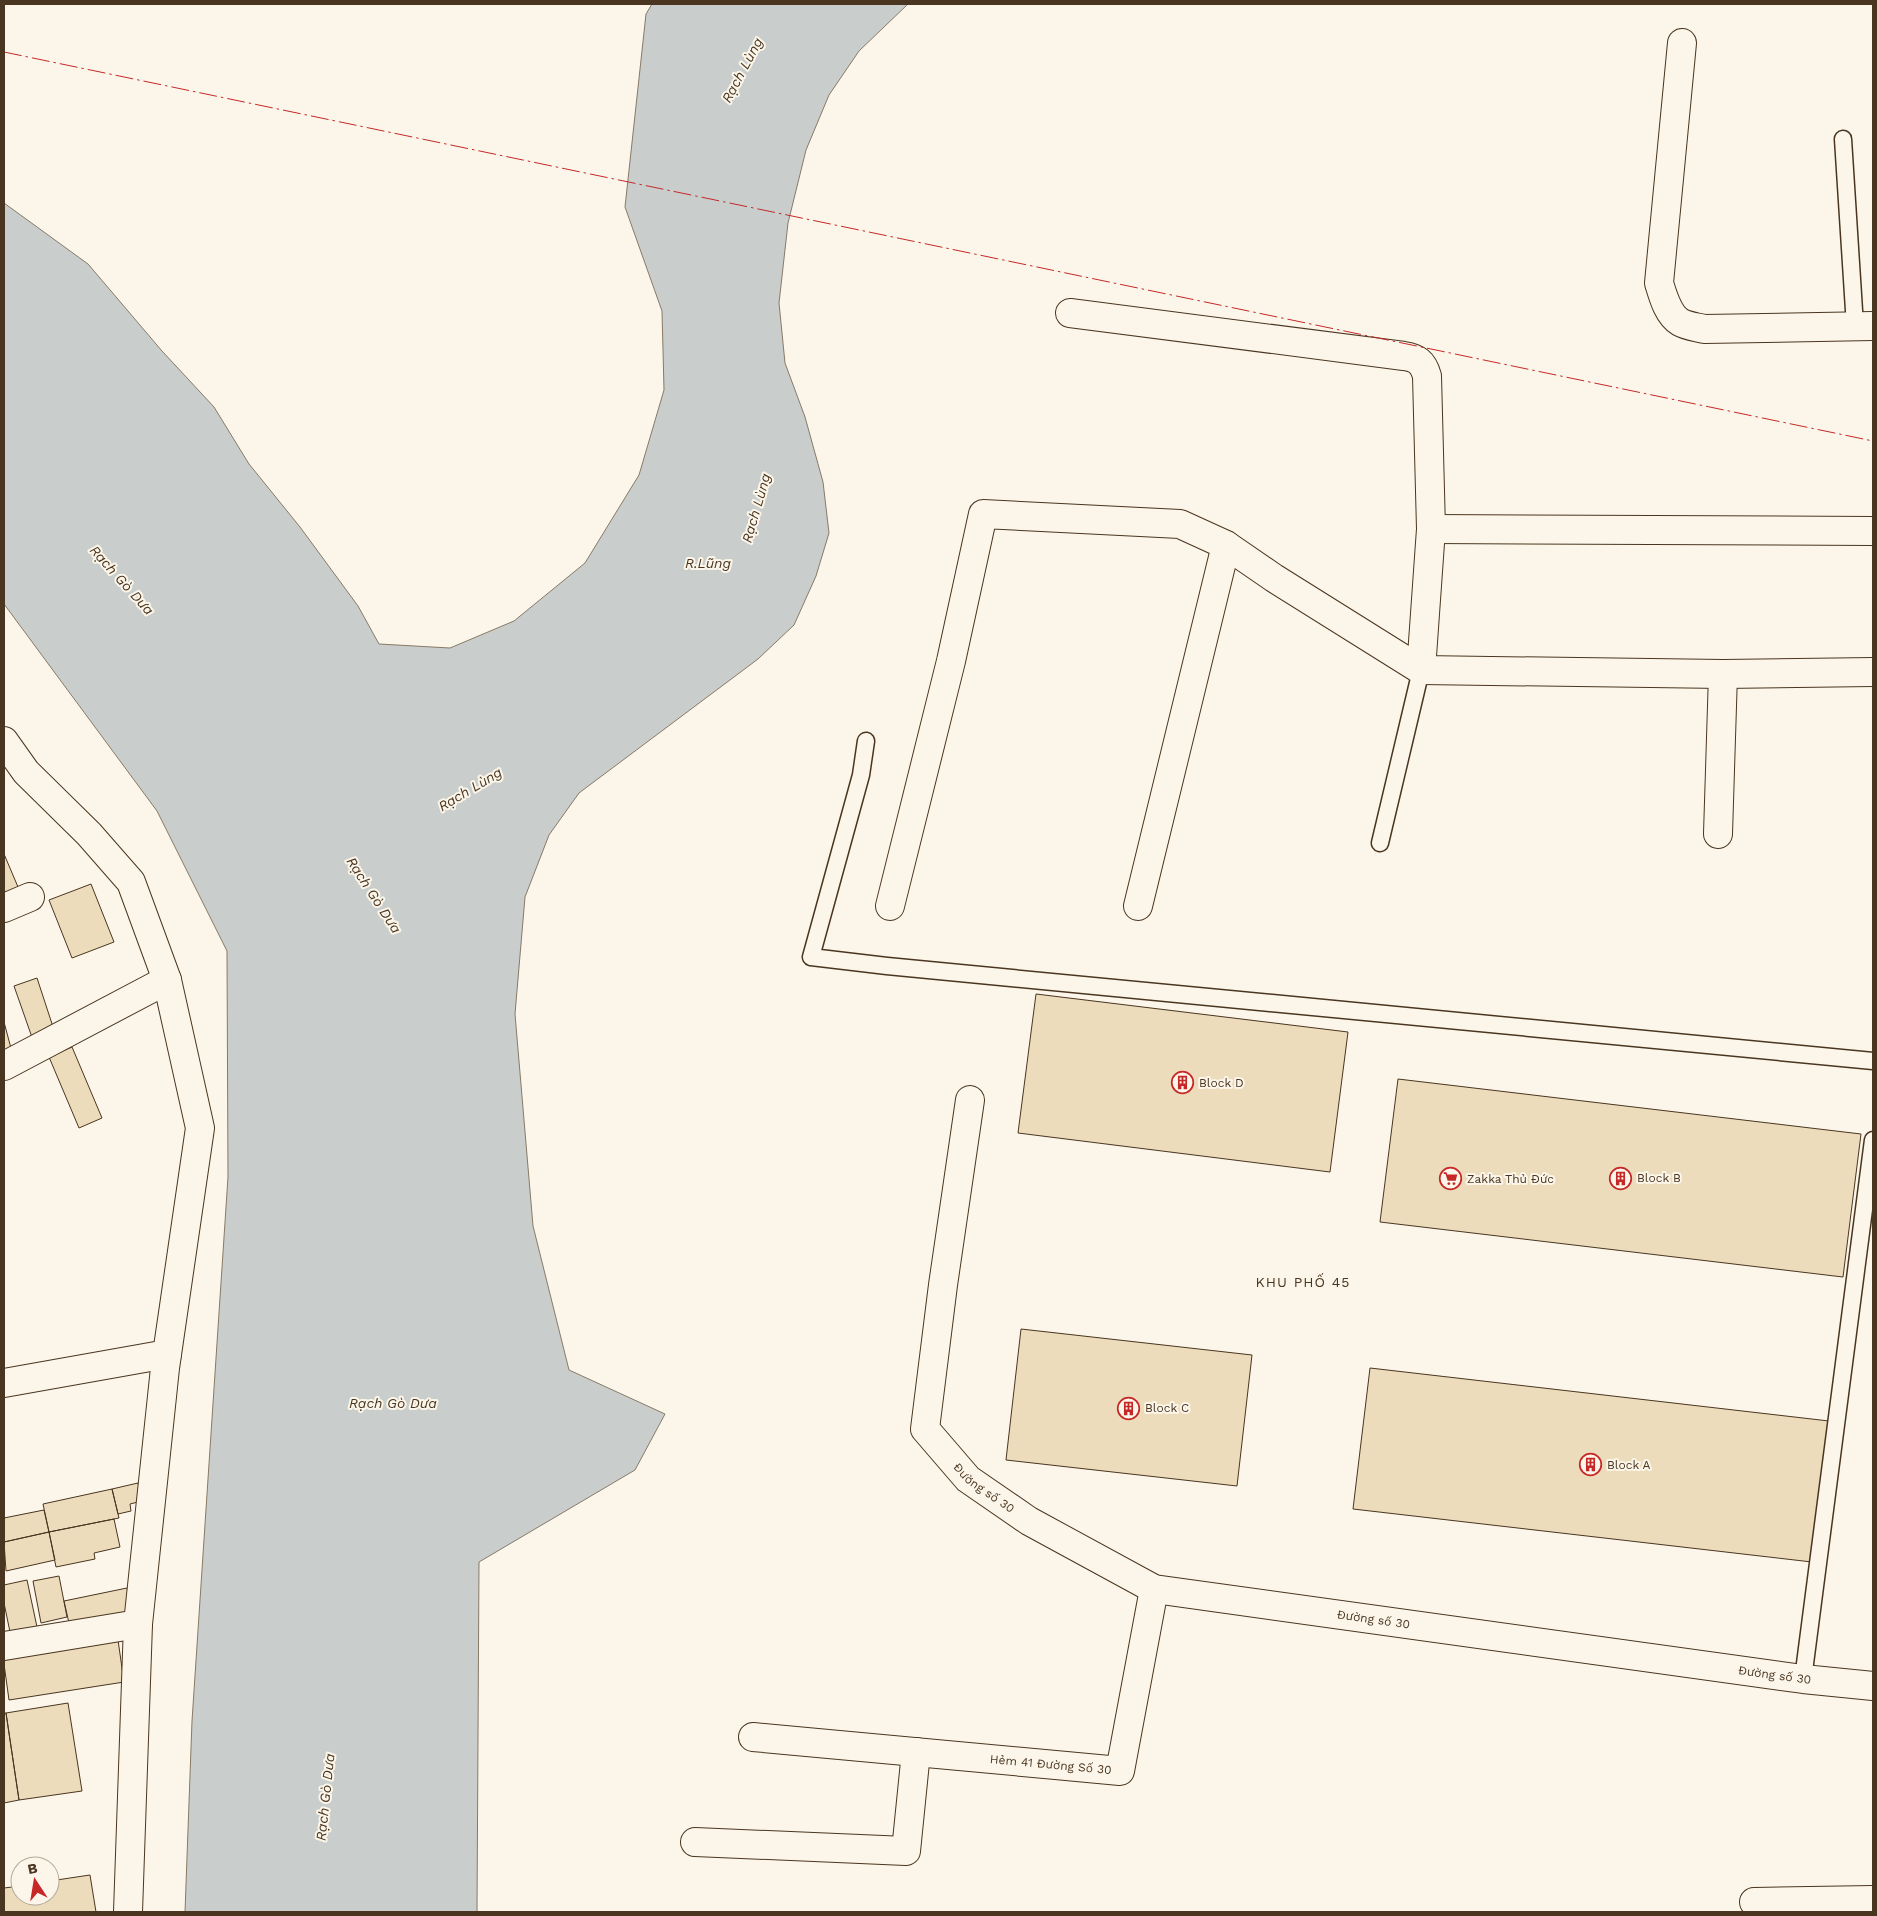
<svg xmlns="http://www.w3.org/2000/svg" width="1877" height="1916" font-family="'Work Sans',sans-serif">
<rect width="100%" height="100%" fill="#fbf6e9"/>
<path fill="#c9cecd" stroke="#887966" d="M652,4H908L859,51L829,95L806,150L788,223L779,303L785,363L805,417L823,482L829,533L816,576L794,625L758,659L579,793L549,835L525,897L515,1014L533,1226L569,1370L665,1414L635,1470L479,1562L477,1912H185L192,1721L228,1177L227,951L157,811L4,604V203L88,264L162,351L214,407L249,464L300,527L358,606L379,644L450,648L514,621L585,563L639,475L664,390L662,311L625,207L646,14Z"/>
<path fill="#ecdcbc" stroke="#4a3520" d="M4,854L21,894L4,902Z
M91,884L114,942L72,958L49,900Z
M37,978L56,1036L34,1043L14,986Z
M1036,994L1348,1032L1330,1172L1018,1133Z
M4,1022L12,1052L4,1054Z
M72,1047L102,1118L79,1128L49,1057Z
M1398,1079L1861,1134L1843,1277L1380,1222Z
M1021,1329L1252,1355L1237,1486L1006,1460Z
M1370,1368L1829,1421L1812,1562L1353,1509Z
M138,1483L142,1501L130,1504L131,1511L118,1514L112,1489Z
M112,1489L119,1518L49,1532L43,1504Z
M44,1510L49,1532L4,1542V1518Z
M114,1519L120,1547L94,1553L95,1559L56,1567L49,1532Z
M49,1532L55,1560L6,1571L4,1542Z
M59,1576L67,1617L41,1623L33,1581Z
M27,1580L37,1627L10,1632L4,1603V1585Z
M127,1588L134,1619L71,1632L64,1601Z
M117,1633L124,1682L9,1700L4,1664V1650Z
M68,1703L82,1791L19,1800L6,1713Z
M4,1713H6L19,1800L4,1803Z
M90,1875L96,1912H4V1888L20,1886V1896H50V1881Z"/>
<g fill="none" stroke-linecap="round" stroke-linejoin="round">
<defs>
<path id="service" d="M1843,139L1855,326
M866,741L861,775L811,957L887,966L1873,1061
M1380,843L1421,670
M1803,1679L1873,1140"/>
<g id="minor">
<path d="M1682,43L1659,283C1663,296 1668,315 1680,322C1687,326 1696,327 1704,329L1873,326"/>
<path d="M1070,313L1404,356C1417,358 1423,362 1427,376L1431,529L1421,670"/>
<path d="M1431,529L1873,531"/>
<path d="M4,741L26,772L89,834L131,882L167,980L200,1128L165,1368L138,1624L128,1912"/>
<path d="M1718,834L1723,674"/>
<path d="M890,906L951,661L983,514L1180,524L1226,545L1274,578L1421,670L1723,674L1873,672"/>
<path d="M1138,906L1226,545"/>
<path d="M4,908L30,897"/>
<path d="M4,1066L167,980"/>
<path id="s1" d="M970,1100L943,1285L925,1429L968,1479L1029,1521L1154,1589L1803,1679L1873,1686"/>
<path d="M4,1383L167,1354"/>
<path d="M4,1646L138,1624"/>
<path id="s2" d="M753,1737L1120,1771L1154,1589"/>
<path d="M695,1842L906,1851L916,1752"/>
<path d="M1754,1902L1873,1900"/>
</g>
</defs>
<use href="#service" stroke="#4a3520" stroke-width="19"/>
<use href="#minor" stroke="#4a3520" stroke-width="30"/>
<use href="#service" stroke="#fbf6e9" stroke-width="16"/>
<use href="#minor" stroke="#fbf6e9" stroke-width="28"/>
<path stroke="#c62828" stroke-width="1" stroke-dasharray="18 4 2.5 4" stroke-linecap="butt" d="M4,52L1873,441"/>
</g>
<defs>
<symbol id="building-ring" viewBox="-11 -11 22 22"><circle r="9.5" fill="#fbf6e9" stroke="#c62828" stroke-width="1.5"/><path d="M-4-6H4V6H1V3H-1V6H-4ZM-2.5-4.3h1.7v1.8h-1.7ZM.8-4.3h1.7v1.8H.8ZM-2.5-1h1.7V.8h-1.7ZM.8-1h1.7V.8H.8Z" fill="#c62828"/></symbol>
<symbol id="supermarket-ring" viewBox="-11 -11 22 22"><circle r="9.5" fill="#fbf6e9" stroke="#c62828" stroke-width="1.5"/><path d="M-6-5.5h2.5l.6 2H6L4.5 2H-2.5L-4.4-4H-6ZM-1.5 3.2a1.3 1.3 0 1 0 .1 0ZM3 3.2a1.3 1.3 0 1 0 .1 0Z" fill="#c62828"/></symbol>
</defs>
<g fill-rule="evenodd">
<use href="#building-ring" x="1170" y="1070" width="25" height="25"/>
<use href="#building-ring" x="1608" y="1166" width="25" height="25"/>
<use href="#supermarket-ring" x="1438" y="1166" width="25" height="25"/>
<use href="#building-ring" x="1116" y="1396" width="25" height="25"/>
<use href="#building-ring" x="1578" y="1452" width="25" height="25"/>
</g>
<g text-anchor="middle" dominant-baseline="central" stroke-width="4" stroke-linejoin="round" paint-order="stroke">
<g font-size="12" fill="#4a3520" stroke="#fbf6e9" text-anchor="start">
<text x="1199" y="1083">Block D</text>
<text x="1637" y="1178">Block B</text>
<text x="1467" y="1179">Zakka Thủ Đức</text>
<text x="1145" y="1408">Block C</text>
<text x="1607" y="1465">Block A</text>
</g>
<g font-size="12" fill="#4a3520" stroke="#fbf6e9">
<text stroke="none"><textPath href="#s1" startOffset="416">Đường số 30</textPath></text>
<text stroke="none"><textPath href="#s1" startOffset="836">Đường số 30</textPath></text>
<text stroke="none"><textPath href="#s1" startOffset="1241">Đường số 30</textPath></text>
<text stroke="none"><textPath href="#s2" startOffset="299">Hẻm 41 Đường Số 30</textPath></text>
</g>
<g font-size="14" font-style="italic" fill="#4a3520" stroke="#fbf6e9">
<text transform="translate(742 70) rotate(-62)">Rạch Lùng</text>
<text transform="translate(756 508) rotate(-74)">Rạch Lùng</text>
<text x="708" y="563">R.Lũng</text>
<text transform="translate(122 580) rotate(48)">Rạch Gò Dưa</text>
<text transform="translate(470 789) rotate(-31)">Rạch Lùng</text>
<text transform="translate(374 895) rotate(57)">Rạch Gò Dưa</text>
<text x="393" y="1403">Rạch Gò Dưa</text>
<text transform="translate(325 1797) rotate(-84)">Rạch Gò Dưa</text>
</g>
<g font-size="14" letter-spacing="1" fill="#4a3520" stroke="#fbf6e9">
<text x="1303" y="1282">KHU PHỐ 45</text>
</g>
</g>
<rect width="1877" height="1916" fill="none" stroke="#4a3520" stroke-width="10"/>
<g transform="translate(35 1881) rotate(348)"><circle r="24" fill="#fbf6e9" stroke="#b4a999"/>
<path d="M0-4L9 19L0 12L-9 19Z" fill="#c62828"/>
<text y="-8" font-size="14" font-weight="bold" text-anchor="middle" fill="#4a3520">B</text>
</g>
</svg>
